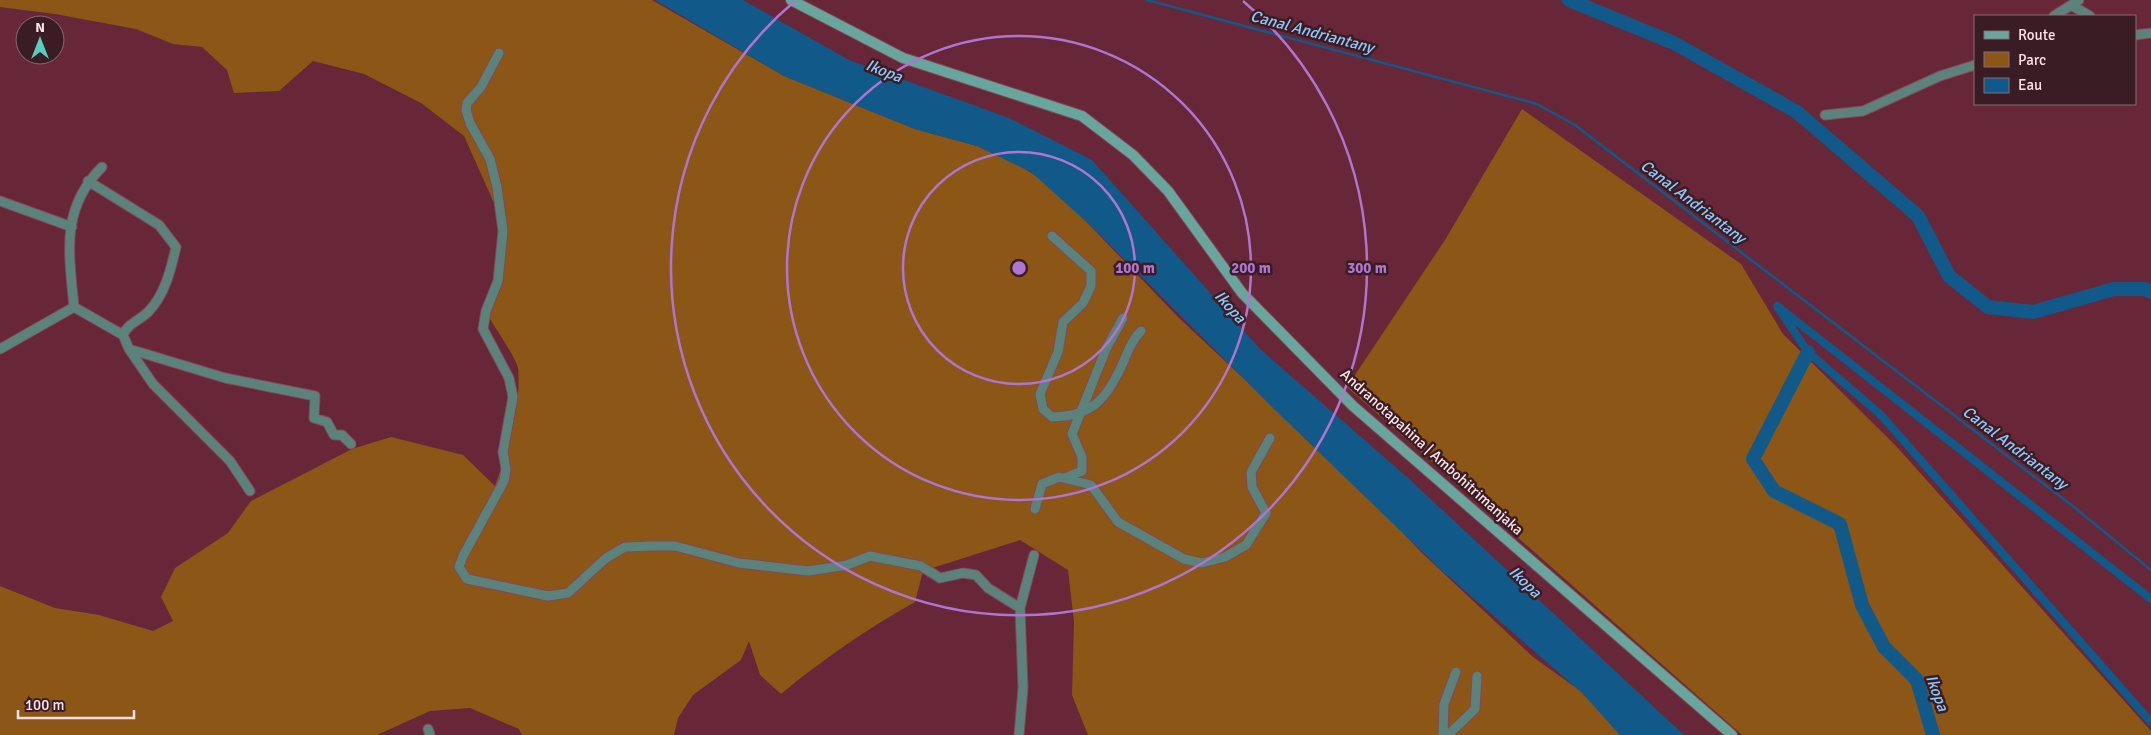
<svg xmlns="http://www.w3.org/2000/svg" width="2151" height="735" font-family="Signika,sans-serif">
<rect width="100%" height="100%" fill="#682639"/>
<path fill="#8c5617" d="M0,0H652L784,76L915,129L977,146L1020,166L1051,185L1179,318L1366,493L1421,552L1533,657L1589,697L1620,735H1088L1072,695L1074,622L1068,570L1020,540L923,571L915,602C867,629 823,659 781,694L760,675L749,641L741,660L693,695L678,718L674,735H522L519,729L470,708L430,711L377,735H0V586L55,608L99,615L153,631L173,621L161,597L175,568L228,533L251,501L352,449L391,437L463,455L495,486C507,454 522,402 518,368C516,358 495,328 489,317L502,283L507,232L464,136L421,103L364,74L313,61L279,91L234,93L227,70L202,47L173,44L136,29L55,14L0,7Z
M1522,109L1741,264L1783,334L1896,446L2151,731V735H1742L1347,387L1445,240Z"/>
<path fill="#115989" d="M655,0H743L849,60L1009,118L1092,160L1260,349L1407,477L1684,735H1620L1582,693L1440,569L1268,403L1091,226L1031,172L977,146L915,129L784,76Z"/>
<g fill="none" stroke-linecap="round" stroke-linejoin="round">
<path stroke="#115989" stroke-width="2.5" d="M1147,0L1537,104L1575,125L2074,507L2151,570"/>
<path stroke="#115989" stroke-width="8" d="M2151,599L1777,306L1808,352L1881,415L2151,722"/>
<path stroke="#115989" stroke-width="14" d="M1569,0L1674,43L1797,112L1918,216L1949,276L1988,307L2033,312L2114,289H2145L2151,292
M1808,352L1753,459L1774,491L1840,524L1862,605L1884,647L1917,680L1933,735"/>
<defs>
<path id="minor" d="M2071,5L2090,16
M2054,16L2079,0
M2135,35L2151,33
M499,53L481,87L467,103L466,110L470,123L490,159L497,187L503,231L498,281L486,311L483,329L509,378L513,397L503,452L506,469L504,481L463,556L459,567L467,579L548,596L568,593L606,558L625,547L653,546H675L739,563L808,571L847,565L870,556L921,566L940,578L963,573L976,575L988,588L1020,608
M1825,115L1863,111L1940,76L1975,65
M88,181L159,225L176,247C171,269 165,295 148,312C139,321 128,323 123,335
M0,201L72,227
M1052,236L1091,271V286L1083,303L1063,322L1058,352L1040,394L1043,409L1052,417C1092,416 1106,400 1122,365C1128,352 1131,341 1141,331
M74,307L123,335L129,349L225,378L315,396L314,418L327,422L334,435H342L351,444
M0,349L74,307C69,253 60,209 102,167
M129,349L153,384L230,461L250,491
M1065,478L1082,471V457L1072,434L1106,349L1123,318
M1035,509L1042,484L1059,477L1091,485L1118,522L1184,559L1202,563L1225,557L1246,545L1266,513L1252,487L1251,472L1270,438
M428,729L430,735
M1019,735L1023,688L1020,608L1034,555
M1443,735L1444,704L1456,672
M1448,735L1475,709L1477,676"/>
<path id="secondary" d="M791,0L903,58L1082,116L1133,155L1168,191L1242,293L1353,406L1732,735"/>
</defs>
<use href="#minor" stroke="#834858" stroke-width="11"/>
<use href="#secondary" stroke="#834858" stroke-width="12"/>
<use href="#minor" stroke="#5c827c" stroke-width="9"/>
<use href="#secondary" stroke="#68a69d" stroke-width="10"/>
</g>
<g fill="none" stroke="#af75cf" stroke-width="2.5">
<circle cx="1019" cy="268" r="116"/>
<circle cx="1019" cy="268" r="232"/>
<path d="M1243 1A348 348 0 1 1 795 1"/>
</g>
<g text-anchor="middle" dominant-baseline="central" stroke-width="5" stroke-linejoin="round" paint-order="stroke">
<g font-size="15" fill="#fde3e8" stroke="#3a1c24">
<text transform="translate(1432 452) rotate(42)">Andranotapahina | Ambohitrimanjaka</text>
</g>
<g font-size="16" font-style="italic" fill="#8cc9fc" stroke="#3a1c24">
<text transform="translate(1312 32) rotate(15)">Canal Andriantany</text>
<text transform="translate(884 71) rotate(21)">Ikopa</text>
<text transform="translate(1693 202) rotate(37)">Canal Andriantany</text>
<text transform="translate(1230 307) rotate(48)">Ikopa</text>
<text transform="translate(2015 448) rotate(37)">Canal Andriantany</text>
<text transform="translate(1525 582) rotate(44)">Ikopa</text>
<text transform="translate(1937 693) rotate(69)">Ikopa</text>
</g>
</g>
<circle cx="1019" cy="268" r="8" fill="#af75cf" stroke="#3a1c24" stroke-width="2.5"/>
<g font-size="15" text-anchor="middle" font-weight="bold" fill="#af75cf" stroke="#3a1c24" stroke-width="5" stroke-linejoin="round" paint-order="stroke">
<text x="1135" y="273">100 m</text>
<text x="1251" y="273">200 m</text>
<text x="1367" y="273">300 m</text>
</g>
<rect x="1974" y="15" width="162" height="90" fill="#3a1c24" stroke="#886c72"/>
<rect x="1984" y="31" width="25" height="8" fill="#68a69d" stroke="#886c72"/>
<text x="2018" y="40" font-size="15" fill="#fde3e8">Route</text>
<rect x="1984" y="52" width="25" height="15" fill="#8c5617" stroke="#886c72"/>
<text x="2018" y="65" font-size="15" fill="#fde3e8">Parc</text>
<rect x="1984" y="78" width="25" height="15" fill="#115989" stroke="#886c72"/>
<text x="2018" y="90" font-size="15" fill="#fde3e8">Eau</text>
<g transform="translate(40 40)"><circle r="24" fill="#3a1c24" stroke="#886c72"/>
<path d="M0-4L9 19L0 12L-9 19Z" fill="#58cec0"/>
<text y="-8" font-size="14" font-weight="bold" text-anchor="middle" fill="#fde3e8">N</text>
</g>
<path d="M18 710v8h116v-8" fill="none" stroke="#fde3e8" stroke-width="2.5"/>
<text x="25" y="710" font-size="15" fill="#fde3e8" stroke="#3a1c24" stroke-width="4" paint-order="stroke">100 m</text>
</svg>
